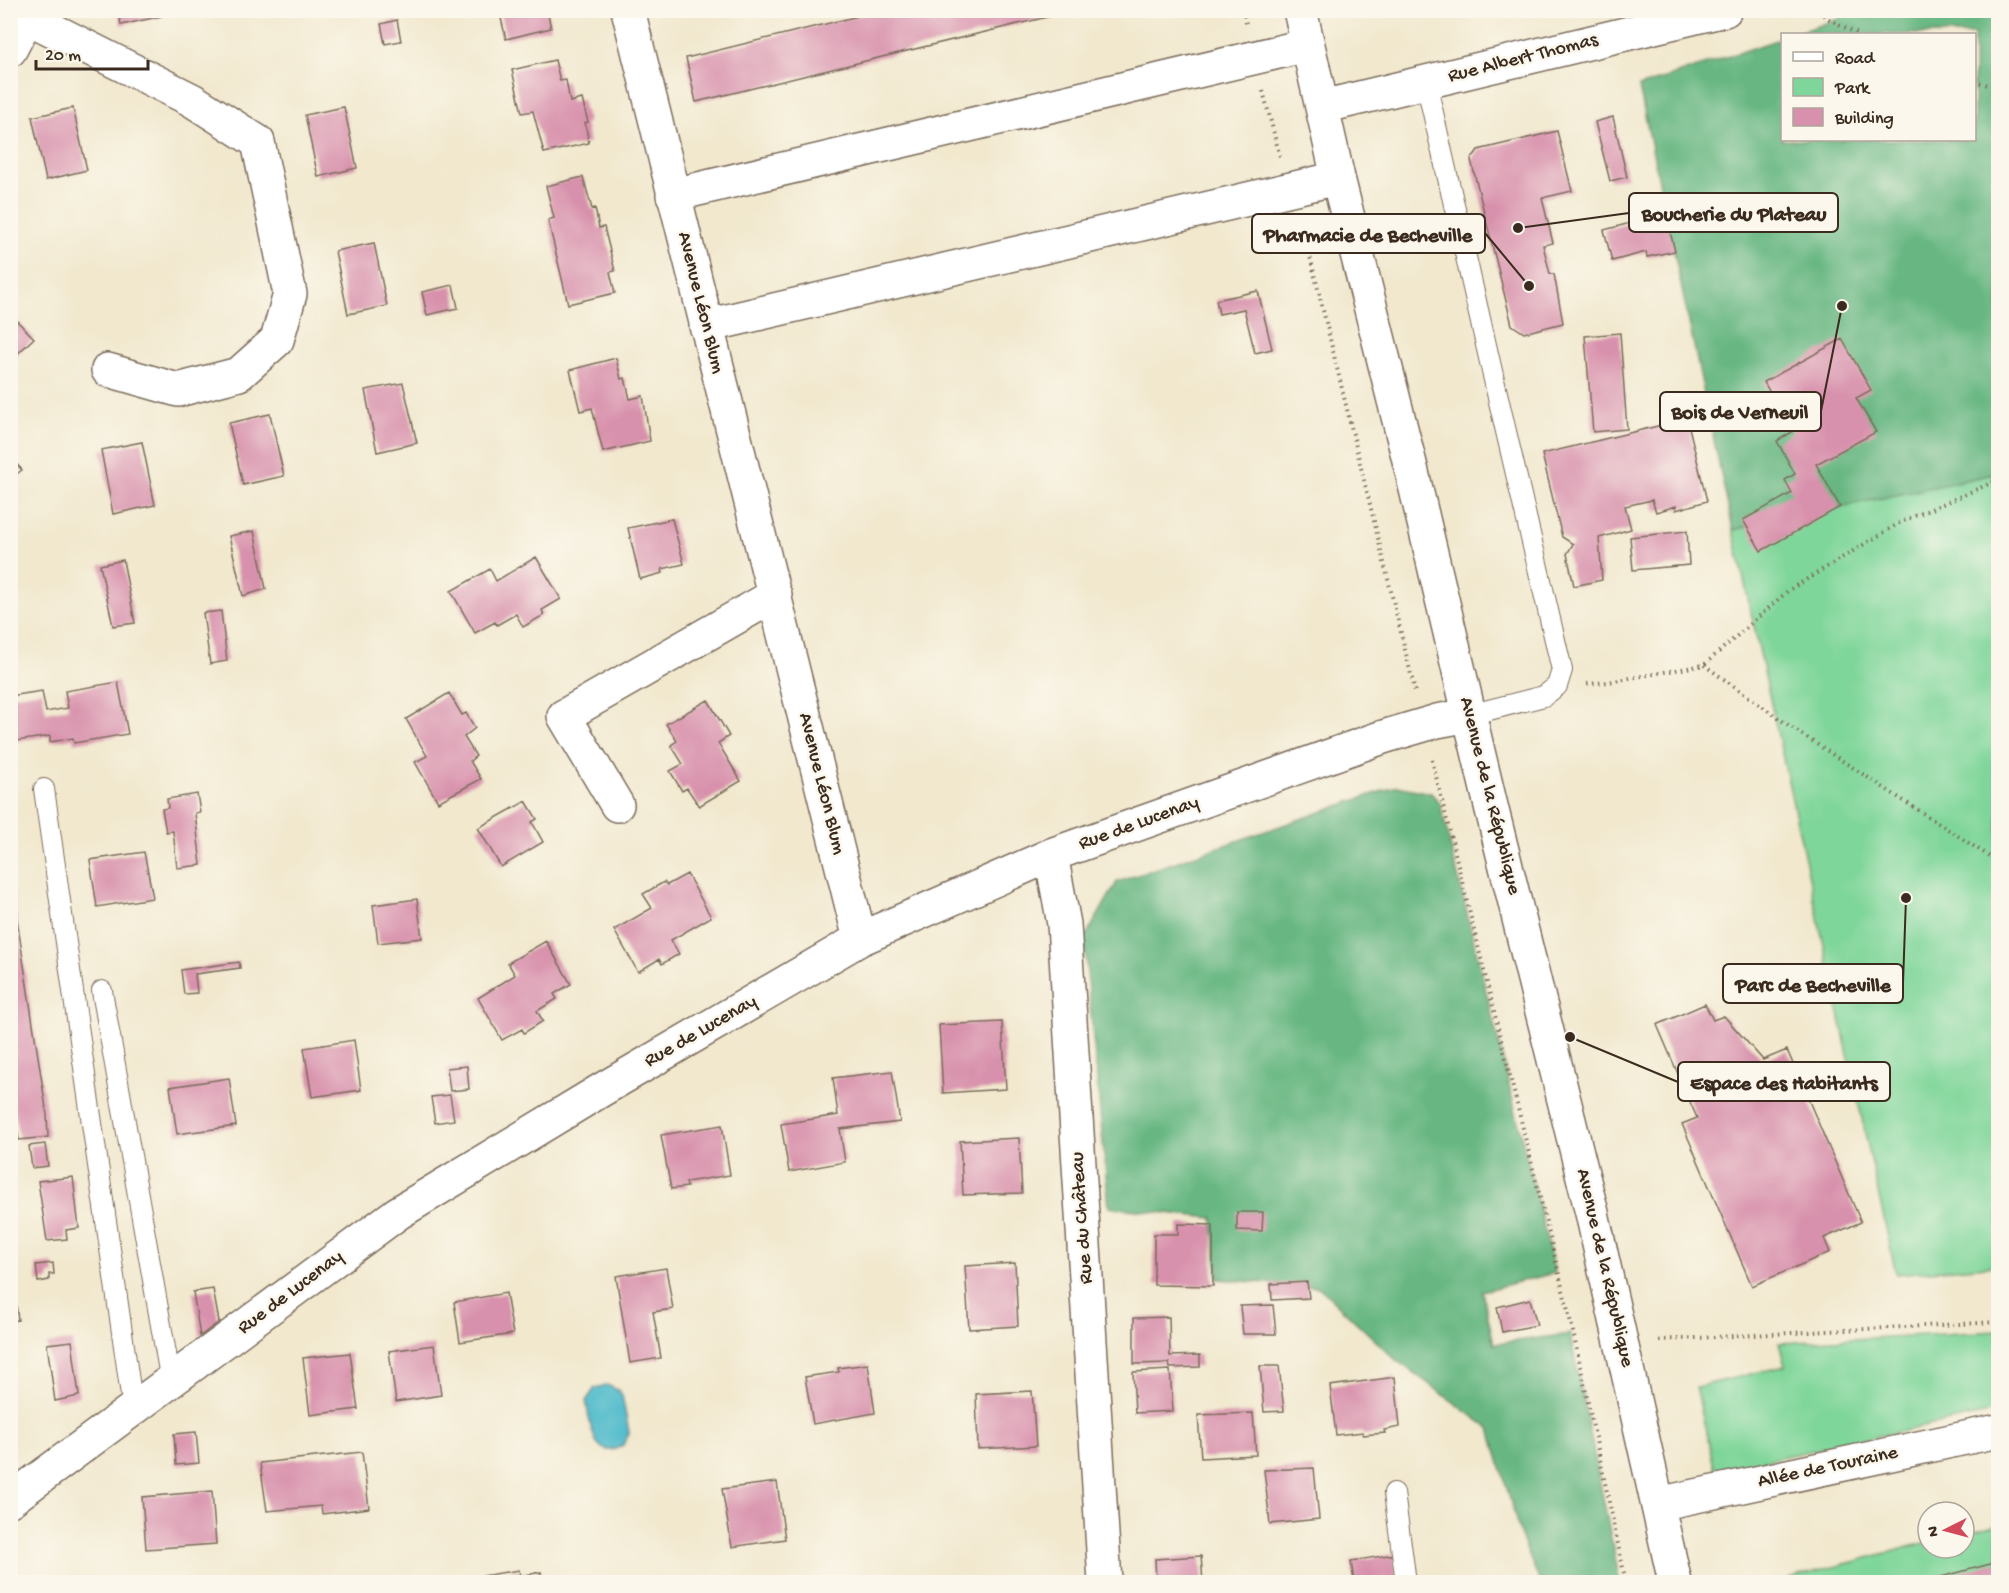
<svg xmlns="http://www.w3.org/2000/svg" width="2009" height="1593" font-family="'Gochi Hand',sans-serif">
<rect width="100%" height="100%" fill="#fbf7ec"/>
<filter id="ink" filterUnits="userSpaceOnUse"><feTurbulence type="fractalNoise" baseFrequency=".0167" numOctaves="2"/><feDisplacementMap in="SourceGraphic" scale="12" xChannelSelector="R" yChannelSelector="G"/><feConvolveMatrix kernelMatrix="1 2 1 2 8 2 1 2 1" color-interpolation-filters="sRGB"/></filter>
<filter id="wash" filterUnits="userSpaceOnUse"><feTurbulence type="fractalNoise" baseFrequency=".008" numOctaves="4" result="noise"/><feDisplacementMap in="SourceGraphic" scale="24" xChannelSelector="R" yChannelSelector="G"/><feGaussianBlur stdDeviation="1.35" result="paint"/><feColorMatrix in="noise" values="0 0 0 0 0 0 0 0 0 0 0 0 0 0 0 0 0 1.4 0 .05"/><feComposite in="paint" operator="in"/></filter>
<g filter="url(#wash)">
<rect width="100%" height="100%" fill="#f1e8ce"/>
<path fill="#7fd69a" stroke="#5d805c" stroke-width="1.5" d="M1998,473V1265L1896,1274L1733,530Z
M1998,1331V1411L1715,1471L1696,1387L1785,1366L1779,1343Z
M1998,1524V1582H1777L1928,1542V1548H1964V1533Z"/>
<path fill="#67b782" stroke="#517050" stroke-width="1.5" d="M1840,11H1998V473L1733,530L1639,87L1782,38V140H1974V34H1793L1841,18Z
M1397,786L1431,793L1440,803L1555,1273L1482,1291L1494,1344L1570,1334L1620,1582H1540L1520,1534L1490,1429L1395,1359L1319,1287L1218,1279L1213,1218L1109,1207L1084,940L1117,882Z"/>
<path fill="#4ebaca" stroke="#447274" stroke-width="1.5" d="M607,1385L618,1390L622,1395L629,1432L623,1445C592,1465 590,1420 586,1401L595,1388Z"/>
<g id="blocks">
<path fill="#d891ac" d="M118,10H161L162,16L121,25Z
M499,10H547L551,28L506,39Z
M883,10L1072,11L696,102L686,58Z
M397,20L401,41L385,44L381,24Z
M555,60L560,81L566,80L570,102L582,99L588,122L585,123L589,143L544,153L533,111L522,113L512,70Z
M344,107L357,168L318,177L305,115Z
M73,108L87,170L46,180L32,117Z
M1613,117L1627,177L1610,181L1595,122Z
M1557,131L1572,191L1542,198L1553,243L1543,245L1550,274H1554L1563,323L1524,333L1512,325L1471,160L1478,150Z
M583,177L592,209L595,208L599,228L604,227L615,271L610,272L615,293L568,304L548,220L554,218L546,186Z
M1667,220L1675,251L1647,257L1646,252L1612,261L1604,230L1638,221L1640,227Z
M374,243L387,306L348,314L335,251Z
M12,257L18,293L10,295V258Z
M453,285L458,308L427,315L422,292Z
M1258,291L1272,349L1255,353L1244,309L1219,314L1216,300Z
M12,316L34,338L10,361V317Z
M1620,333L1627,429L1593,432L1585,336Z
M1842,339L1871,390L1856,398L1876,432L1816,464L1840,507L1761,551L1743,520L1792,493L1785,480L1795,474L1777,441L1792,432L1764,382Z
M616,358L621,379L625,378L630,399L643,396L650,441L603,452L592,408L580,411L570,370Z
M403,383L417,443L377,452L365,390Z
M270,414L284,476L243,485L229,423Z
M1687,419L1707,501L1676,510V506L1656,512L1652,500L1625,506L1631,529L1599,538L1602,580L1574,586L1567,554L1573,544L1562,537L1542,454Z
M142,442L155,505L113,514L101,450Z
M10,457L22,470L10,479Z
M672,519L684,564L662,569L663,573L640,579L628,528Z
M254,531L266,589L243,596L229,536Z
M1687,531L1689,565L1633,570L1630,537Z
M536,557L561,599L542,610L544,615L523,627L516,614L497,625L495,622L475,633L451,591L490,569L496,581Z
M123,560L135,623L113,626L100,565Z
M221,611L227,661L210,664L203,613Z
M118,682L128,734L74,743L73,738L50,742V736L10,742V696L42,691L46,712L68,708L65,691Z
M449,693L462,715L466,713L475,728L464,737L476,756L470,761L481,779L438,802L415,762L427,756L406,719Z
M708,700L729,736L718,743L741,781L699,806L687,788L682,791L670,771L683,764L671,745L677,741L666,724Z
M197,794L200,812L195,813L201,865L177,868L173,831L166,832L162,809L168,808L167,799Z
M526,801L537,819L532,822L543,842L501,867L478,828Z
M144,852L153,898L97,907L90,860Z
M10,874L47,1115L48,1137L19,1140L10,1082Z
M687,874L711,917L671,940L679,954L662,964L659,959L638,972L614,930L652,908L643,894L664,882L667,885Z
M417,899L422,938L378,943L373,905Z
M546,941L571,984L554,994L557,999L537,1011L543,1021L524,1033L522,1029L502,1040L478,998L515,975L508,963Z
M239,962L240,968L195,974L197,993L184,994L181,970Z
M1705,1004L1713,1020L1724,1016L1763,1060L1787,1050L1861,1222L1824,1238L1830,1252L1752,1286L1682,1124L1697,1118L1657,1025Z
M1002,1022L1006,1089L943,1093L939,1025Z
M354,1040L361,1090L312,1097L304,1048Z
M467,1066L469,1089L450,1091L447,1068Z
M892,1071L900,1122L840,1129L845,1162L789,1172L781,1124L838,1115L833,1078Z
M229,1078L236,1126L177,1134L170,1087Z
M450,1095L454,1120L435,1123L431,1097Z
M722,1125L730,1175L686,1182L687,1187L671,1189L661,1135Z
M1019,1138L1022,1193L963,1195L960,1141Z
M45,1144L48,1166L32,1168L29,1146Z
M73,1177L79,1228L66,1230L67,1239L47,1241L38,1181Z
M1237,1212H1263L1262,1231L1237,1230Z
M1178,1224L1213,1225V1286L1154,1285V1234H1178Z
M53,1263L54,1274H49V1280L38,1282L36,1265Z
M1015,1263L1018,1326L969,1329L965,1266Z
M666,1268L673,1309L653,1312L661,1358L630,1363L616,1276Z
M10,1271H12L18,1320L10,1321Z
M1307,1282L1309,1298L1272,1300L1271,1284Z
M213,1289L219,1322L200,1336L193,1292Z
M506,1293L513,1334L460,1342L454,1302Z
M1530,1299L1537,1325L1502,1332L1497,1307Z
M1273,1305L1276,1334H1243L1240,1306Z
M1169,1317L1170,1356L1200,1355V1367L1170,1368L1169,1363L1134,1364V1318Z
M72,1341L79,1396L55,1401L47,1344Z
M434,1345L441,1395L396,1402L389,1351Z
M350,1353L358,1409L310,1415L303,1358Z
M868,1364L875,1413L813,1424L805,1377L839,1372L838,1368Z
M1260,1366H1279L1284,1411L1264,1412Z
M1170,1370L1173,1411L1135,1413L1133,1372Z
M1395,1377L1400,1427L1384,1430L1385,1433L1363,1435V1432L1336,1435L1330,1386Z
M1032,1391L1036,1446L978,1449L976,1394Z
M1253,1413L1256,1455L1201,1458L1198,1415Z
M196,1432L199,1463L176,1465L174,1434Z
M362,1452L369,1508L322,1514L321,1506L267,1511L260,1463Z
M1314,1468L1319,1519L1270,1524L1264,1470Z
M777,1482L785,1539L732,1547L722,1489Z
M212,1491L216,1544L146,1549L142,1497Z
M1394,1554L1397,1582H1354L1351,1561Z
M1201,1556L1203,1582H1156L1155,1559Z
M1998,1562V1582H1922Z
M519,1570L520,1576L541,1572L542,1582H484L482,1576Z"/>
</g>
</g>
<g filter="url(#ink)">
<use href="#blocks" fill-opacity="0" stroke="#7b6c5c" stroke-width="1.5"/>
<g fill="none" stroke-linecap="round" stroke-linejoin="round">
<defs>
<path id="service" d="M1426,82L1497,393L1562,670L1557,686L1544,696L1469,715
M44,789L133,1409
M102,991L171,1382
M1394,1493L1406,1582"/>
<path id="minor" d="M13,10L192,100L258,142L290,294L277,340L239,374L178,390L108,370
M628,10C703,320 783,629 860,939
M1300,10L1338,178L1411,468L1490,802L1592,1213L1675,1582
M10,50L31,10
M1322,107L1725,10
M673,195L1308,45
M706,326L1338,178
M617,805L564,716L775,595
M1051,855L1064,924L1105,1582
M10,1500L398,1213L603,1089L860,939L1051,855L1383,737L1437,721L1469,715
M1658,1504L1998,1431"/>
</defs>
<use href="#service" stroke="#7b6c5c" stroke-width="22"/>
<use href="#minor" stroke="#7b6c5c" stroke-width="36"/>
<path stroke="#7b6c5c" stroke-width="4" stroke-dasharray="1.5 4.5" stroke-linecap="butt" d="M1243,10L1246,23
M1821,10L1825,17L1858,34
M1974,81L1998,88
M1263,91L1280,157
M1302,223L1415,691
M1704,665L1801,734L1998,862
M1587,684L1608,682L1704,665L1789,590L1901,522L1998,480
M1432,760L1572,1327L1626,1582
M1659,1340L1998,1322"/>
<use href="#service" stroke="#fff" stroke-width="20"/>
<use href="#minor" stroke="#fff" stroke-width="33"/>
</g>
</g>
<g text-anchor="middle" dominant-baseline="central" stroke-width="5" stroke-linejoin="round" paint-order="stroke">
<g font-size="20" fill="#3b2a1e" stroke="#fbf7ec">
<text transform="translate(1523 59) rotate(-14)">Rue Albert Thomas</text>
<text transform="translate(700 303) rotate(76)">Avenue Léon Blum</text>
<text transform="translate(821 784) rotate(76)">Avenue Léon Blum</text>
<text transform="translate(1489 796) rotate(76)">Avenue de la République</text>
<text transform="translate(1139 824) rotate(-20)">Rue de Lucenay</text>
<text transform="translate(701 1032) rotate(-30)">Rue de Lucenay</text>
<text transform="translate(1083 1218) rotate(-94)">Rue du Château</text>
<text transform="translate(1604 1268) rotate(77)">Avenue de la République</text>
<text transform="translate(291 1293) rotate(-37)">Rue de Lucenay</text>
<text transform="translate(1828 1468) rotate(-12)">Allée de Touraine</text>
</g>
</g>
<path fill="none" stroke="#3b2a1e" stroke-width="2" d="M1518 228L1629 213M1529 286L1485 233M1842 306L1821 411M1906 898L1903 983M1570 1037L1678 1082"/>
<g fill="#3b2a1e" stroke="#fbf7ec" stroke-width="2">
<circle cx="1518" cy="228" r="6"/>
<circle cx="1529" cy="286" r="6"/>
<circle cx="1842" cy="306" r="6"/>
<circle cx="1906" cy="898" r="6"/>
<circle cx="1570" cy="1037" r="6"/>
</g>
<g fill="#fbf7ec" stroke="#3b2a1e" stroke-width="2">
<rect x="1629" y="193" width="209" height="39" rx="6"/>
<rect x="1252" y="214" width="233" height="39" rx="6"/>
<rect x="1660" y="392" width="161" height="39" rx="6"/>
<rect x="1723" y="964" width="180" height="39" rx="6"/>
<rect x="1678" y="1062" width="212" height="39" rx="6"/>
</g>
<g font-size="21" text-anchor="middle" font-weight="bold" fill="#3b2a1e">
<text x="1734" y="220">Boucherie du Plateau</text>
<text x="1368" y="241">Pharmacie de Becheville</text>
<text x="1740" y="418">Bois de Verneuil</text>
<text x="1813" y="991">Parc de Becheville</text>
<text x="1784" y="1089">Espace des Habitants</text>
</g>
<rect width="2009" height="1593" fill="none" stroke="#fbf7ec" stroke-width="36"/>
<rect x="1781" y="33" width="195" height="108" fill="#fbf7ec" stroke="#aea59a" stroke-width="1.5"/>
<rect x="1793" y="52" width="30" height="9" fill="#ffffff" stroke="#aea59a" stroke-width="1.5"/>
<text x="1835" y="63" font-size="18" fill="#3b2a1e">Road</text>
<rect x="1793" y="78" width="30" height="18" fill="#7fd69a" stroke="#aea59a" stroke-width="1.5"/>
<text x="1835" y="93" font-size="18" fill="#3b2a1e">Park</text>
<rect x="1793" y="108" width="30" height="18" fill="#d891ac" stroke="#aea59a" stroke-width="1.5"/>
<text x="1835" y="123" font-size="18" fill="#3b2a1e">Building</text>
<g transform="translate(1946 1530) rotate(264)"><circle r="28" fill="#fbf7ec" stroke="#aea59a" stroke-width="1.5"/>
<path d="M0-4.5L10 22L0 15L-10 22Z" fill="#d1495b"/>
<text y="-9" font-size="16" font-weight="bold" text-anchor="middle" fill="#3b2a1e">N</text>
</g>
<path d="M36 60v9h112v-9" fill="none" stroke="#3b2a1e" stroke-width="3"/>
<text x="45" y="60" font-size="18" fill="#3b2a1e" stroke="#fbf7ec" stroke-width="4.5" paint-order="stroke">20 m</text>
</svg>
